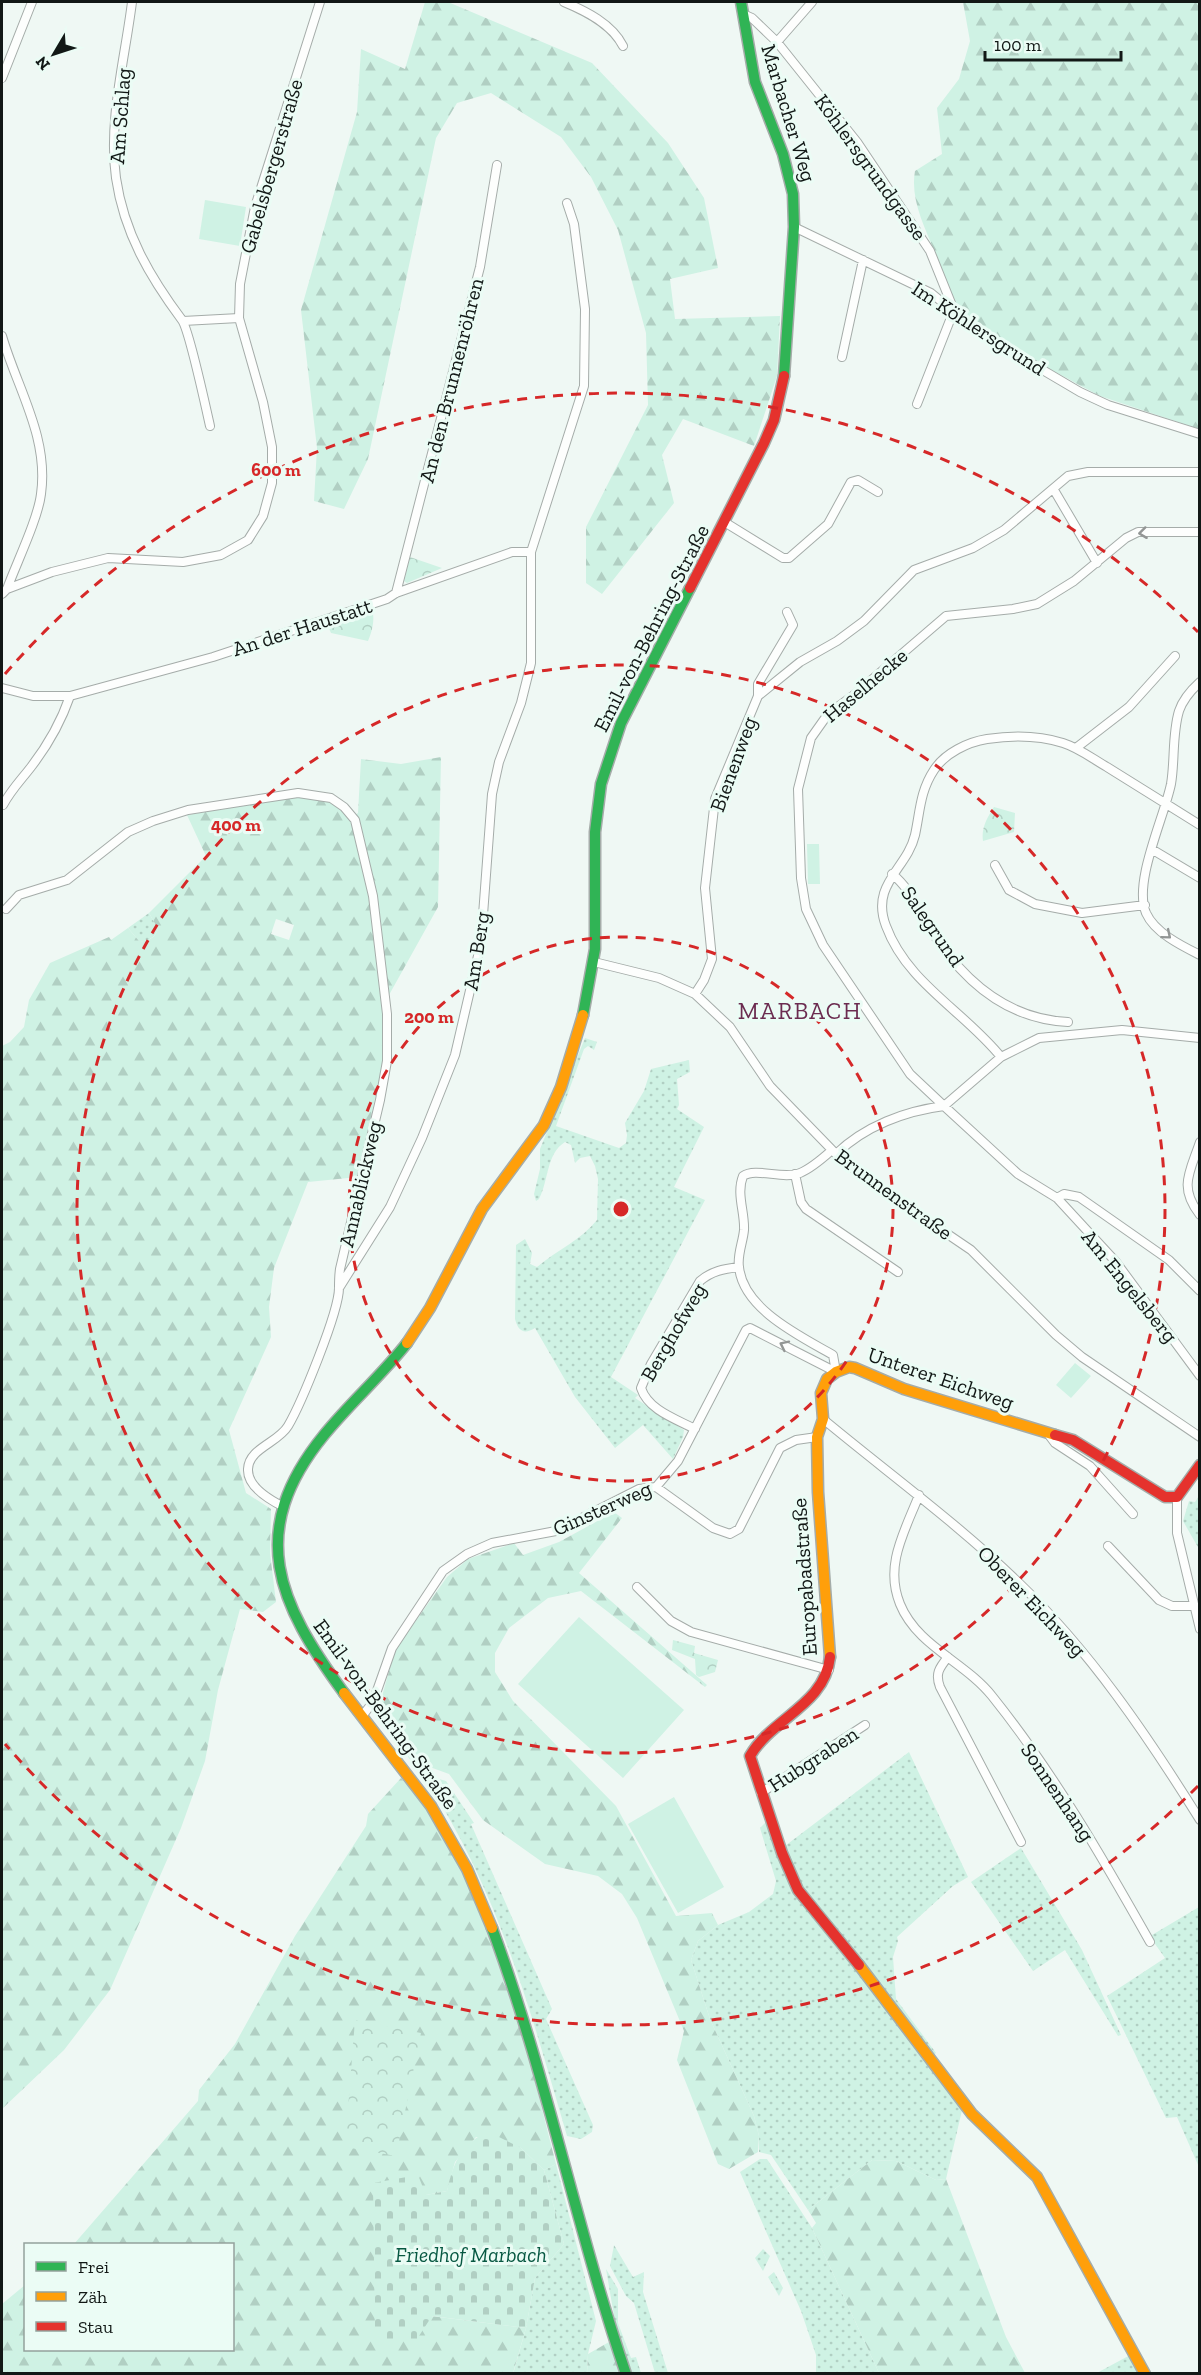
<svg xmlns="http://www.w3.org/2000/svg" width="1201" height="2375" font-family="'Zilla Slab',serif">
<defs>
<pattern id="grass-dots" width="8" height="8" patternUnits="userSpaceOnUse" patternTransform="scale(1.5)"><rect width="8" height="8" fill="#cff2e4"/><path d="M2 2h.1M6 6h.1" fill="none" stroke="#b1cfc3" stroke-width="1.8" stroke-linecap="round"/></pattern>
<pattern id="forest-firs" width="22" height="20" patternUnits="userSpaceOnUse" patternTransform="scale(1.5)"><rect width="22" height="20" fill="#cff2e4"/><path d="M5 1l3.5 6h-7zM16 11l3.5 6h-7z" fill="#b1cfc3"/></pattern>
<pattern id="cemetery-stones" width="16" height="16" patternUnits="userSpaceOnUse" patternTransform="scale(1.5)"><rect width="16" height="16" fill="#cff2e4"/><path d="M2 7V4a2 2 0 0 1 4 0v3zM10 15v-3a2 2 0 0 1 4 0v3z" fill="#b1cfc3"/></pattern>
<pattern id="park-crowns" width="20" height="18" patternUnits="userSpaceOnUse" patternTransform="scale(1.5)"><rect width="20" height="18" fill="#cff2e4"/><path d="M2 6a3 3 0 1 1 6 0M12 15a3 3 0 1 1 6 0" fill="none" stroke="#b1cfc3"/></pattern>
</defs>
<rect width="100%" height="100%" fill="#eff8f4"/>
<path fill="url(#grass-dots)" d="M149,913L158,929C155,938 147,942 139,941L128,928Z
M585,1038L597,1042L594,1050L588,1046L584,1049L556,1126L619,1148L626,1143L627,1135L625,1123L644,1091L651,1069L689,1060L690,1072L677,1079L679,1105L677,1109L704,1127L674,1187L705,1200L611,1377L638,1395L635,1398L684,1430L683,1437L673,1459L643,1425L615,1448L575,1397L535,1328C524,1335 518,1331 515,1319L516,1245L525,1239L532,1253L530,1264L537,1267C557,1250 581,1240 597,1220L598,1179L595,1166L590,1156L580,1158L575,1163L571,1145L565,1142C546,1154 549,1180 539,1199L536,1201L534,1194L540,1169V1149Z
M1199,1496V1549L1183,1521L1189,1501L1195,1502Z
M909,1752L968,1877L953,1886L897,1937L898,1941L893,1957L896,1999L936,2053L931,2057L963,2106L946,2179L936,2180L896,2161L872,2160L808,2210L771,2155L759,2152V2136L754,2116L710,2019L691,1960L698,1941L718,1925L749,1912L773,1894L776,1881L760,1828L766,1822L777,1852Z
M422,1774L446,1781L474,1823L471,1824L552,2009L546,2019L593,2125L592,2132L581,2139L567,2136C530,2009 497,1886 422,1774Z
M1021,1848L1082,1950L1121,2035L1118,2036L1065,1950L1033,1971L971,1882Z
M1199,1907V2167L1177,2117L1166,2118L1107,1996L1165,1958L1153,1941L1152,1935Z
M760,2159H767L812,2228L879,2373H816V2355L801,2311L740,2172Z
M556,2164L596,2321L588,2354L587,2373L513,2374L526,2328L535,2278L564,2244L544,2170Z
M614,2245L633,2277L644,2272L643,2292L668,2373H655L634,2303L626,2296L610,2266Z
M763,2249L770,2256L763,2271L755,2258Z
M606,2269L618,2289V2323L631,2358L636,2357L641,2373H632L618,2339Z
M774,2272L783,2288L779,2296L768,2277Z
M1132,2354L1142,2374H1095Z"/>
<path fill="url(#forest-firs)" fill-rule="evenodd" d="M425,2H448L592,63L668,143L704,198L718,268L670,279L675,319L780,316L777,376L754,446L683,419L662,455L674,503L602,594L586,583V527L648,405L646,333L618,230L591,177L561,137L491,93L457,103L436,138L368,459L344,509L314,501L317,448L301,310L357,112L361,49L405,69Z
M963,2H1199V429L1100,396L1083,387C1048,367 980,337 957,305C945,288 942,268 934,250C924,226 910,198 915,171L942,154L937,108L959,79L970,41Z
M441,757L438,907L389,995L383,999V1061L358,1177L308,1182L274,1268L269,1307L271,1337L229,1430L246,1493L271,1509L270,1553L276,1602L263,1612L240,1609L218,1690L205,1761L181,1828L110,1990L64,2050L2,2109V1046L10,1042L24,1027L29,1000L50,963L109,937L111,940L128,928L139,941C148,942 155,938 158,929L149,913L206,856L187,815L298,796L331,801L351,818L358,813L361,759L401,764ZM276,919L294,925L289,940L271,934Z
M614,1512L622,1518L579,1573L707,1685L705,1687L581,1591L548,1598L509,1628L495,1653V1672L513,1701L616,1806L676,1916L712,1913L718,1925L698,1941L691,1960L710,2019L754,2116L759,2136L758,2152L729,2169L718,2164L677,2060L684,2031L637,1918L622,1894L598,1876L545,1864L483,1820L449,1774L427,1766L414,1765L377,1714L395,1650L447,1577L468,1559L514,1543L523,1555L559,1542Z
M401,1778C493,1878 523,2037 556,2164L544,2170L521,2148L476,2137L455,2162L447,2191L426,2195L431,2316L526,2328L513,2373H2V2304L25,2285L26,2350H232V2244H74L198,2101L199,2090L235,2044L295,1936L366,1826L368,1814Z
M872,2160L896,2161L936,2180L946,2179L1006,2337L1025,2373H879L812,2228L816,2223L808,2210Z
M609,2342L623,2373L587,2374L588,2354Z"/>
<path fill="url(#cemetery-stones)" d="M489,2132L521,2148L544,2170L564,2244L535,2278L526,2328L432,2316L417,2339L375,2340L373,2183L418,2175L426,2195L447,2191C453,2164 461,2142 489,2132Z"/>
<path fill="url(#park-crowns)" d="M410,557L442,568L407,583L404,581Z
M371,608C376,617 372,632 368,641L331,633L327,624Z
M994,807L1015,813L1014,832L983,841C981,828 987,818 994,807Z
M673,1640L695,1646L694,1653L718,1660L715,1672L699,1677L696,1675L695,1659L672,1650Z
M355,2020L421,2033L396,2156L345,2147Z"/>
<path fill="#cff2e4" d="M205,200L246,207L240,246L199,239Z
M807,844H819L820,884H808Z
M1075,1363L1091,1376L1071,1398L1056,1385Z
M579,1617L684,1710L623,1778L518,1684Z
M674,1797L724,1887L678,1913L628,1824Z"/>
<g fill="none" stroke-linecap="round" stroke-linejoin="round">
<defs>
<path id="street" d="M132,2C125,59 108,120 116,178C124,233 150,277 182,320C189,330 206,408 210,426
M564,2C586,11 612,24 623,46
M743,14L752,18L777,42L857,142L930,251L953,308
M777,42L812,2
M2,78L32,2
M794,227L931,293L980,333L1080,392L1108,405L1200,434
M183,321L239,318
M2,336C17,388 49,437 41,494C38,519 16,564 7,589L2,594
M842,357L863,260
M917,404L954,310
M1054,490L1097,563
M726,523L783,558H789L828,524L851,482L858,480L878,492
M1200,532H1138L1126,538L1074,581L1037,604L1013,609L946,616L854,695L828,714L811,738L798,789L801,878L806,909L823,945L910,1074L944,1106L1001,1057L1039,1038L1122,1030L1200,1038
M7,589L52,572L108,558L183,562L221,555L248,540L263,516L272,483V447L263,402L239,318L240,284L255,207L320,2
M396,593L480,267L497,165
M1200,682C1190,691 1183,699 1179,711C1172,734 1175,761 1171,784C1164,818 1133,882 1146,913C1155,933 1182,946 1200,955
M2,688L33,696H70L213,657L387,599L396,593L512,552H531
M758,696L800,662L837,641L864,621L914,570L973,548L1004,530L1068,476L1088,472H1200
M1076,748L1129,707L1175,656
M3,805C11,790 21,780 31,767C48,745 61,722 70,696
M1153,850L1200,878
M995,865L1009,890L1035,904L1082,913L1145,905
M892,874C910,888 917,908 929,927C961,979 1005,1019 1068,1022
M6,909L19,895L67,880L128,832L153,821L188,810L298,793L331,798L344,807L355,820L373,896L387,1014V1061L380,1100L340,1269C339,1276 339,1281 339,1288C339,1312 301,1404 288,1426C278,1443 249,1448 248,1469C247,1487 270,1500 284,1507
M594,962L659,978L695,994L730,1027L770,1086L836,1154L862,1176L971,1250L1056,1335L1082,1357L1200,1437
M695,994L704,980L712,959L705,888L715,799L758,696V684L793,625L787,612
M1001,1057C964,1011 907,983 886,926C870,884 907,869 915,835C920,812 920,791 934,770C945,753 968,742 987,739C1013,735 1038,735 1063,743C1079,748 1093,759 1107,767C1138,786 1169,806 1200,825
M1200,1142C1190,1172 1178,1187 1200,1215
M832,1150C823,1158 812,1168 800,1173C783,1180 756,1167 743,1176C736,1194 745,1212 744,1230C743,1242 737,1255 739,1267C743,1309 800,1336 833,1355L836,1372
M836,1154C865,1126 905,1111 944,1106L1018,1174L1057,1198L1116,1262L1200,1376
M795,1174L801,1202L806,1209L898,1272
M1057,1198L1064,1194L1079,1197L1169,1260L1200,1291
M339,1288L390,1207L422,1138L455,1055L478,956L483,915L492,794L499,762L521,703L531,663V552L584,386L585,309L574,224L567,203
M823,1419C888,1473 957,1523 1018,1582C1090,1651 1147,1735 1200,1820
M695,1429C676,1419 648,1410 641,1388L651,1364L700,1281C712,1271 723,1269 739,1267
M1049,1435L1055,1443L1090,1466L1133,1514
M656,1487L713,1528L730,1534L739,1529L780,1448L796,1440L817,1437
M919,1495C905,1531 884,1565 900,1604C917,1646 965,1662 992,1696C1053,1772 1102,1857 1150,1942
M1177,1497V1533L1200,1629
M1108,1546L1159,1600L1172,1606H1192
M637,1587L671,1621L691,1632L829,1670
M948,1657C939,1668 935,1674 940,1687L1021,1842
M363,1715L373,1702L392,1648L443,1571L467,1554L492,1543L556,1531L639,1489L656,1487L678,1461L746,1330L750,1328L836,1372
M761,1793L865,1725"/>
<path id="fast" d="M741,2L755,82L783,154L793,194L794,227L784,376
M583,1015L595,949V832L601,784L621,723L690,588
M344,1693C278,1603 245,1532 324,1435C350,1403 381,1376 407,1343
M492,1928C546,2073 576,2227 626,2374"/>
<path id="slow" d="M407,1343L430,1308L482,1209L544,1125L561,1087L583,1015
M830,1657L818,1492L817,1437L823,1419L821,1393L827,1379L836,1372L849,1367L855,1368L904,1389L1055,1435
M344,1693L431,1806L467,1869L492,1928
M859,1965L972,2114L1037,2177L1145,2374"/>
<path id="jam" d="M690,588L764,443L774,420L784,376
M1055,1435L1073,1440L1165,1497H1177L1200,1465
M830,1657C825,1705 772,1718 750,1756L782,1853L798,1890L859,1965"/>
</defs>
<use href="#street" stroke="#a5aca9" stroke-width="10"/>
<use href="#fast" stroke="#a5aca9" stroke-width="13"/>
<use href="#slow" stroke="#a5aca9" stroke-width="13"/>
<use href="#jam" stroke="#a5aca9" stroke-width="13"/>
<use href="#street" stroke="#fdfefd" stroke-width="8"/>
<use href="#fast" stroke="#30b455" stroke-width="10"/>
<use href="#slow" stroke="#ff9f0a" stroke-width="10"/>
<use href="#jam" stroke="#e5322d" stroke-width="10"/>
</g>
<defs><path id="oneway-chevron" d="M-2-3.5L2.5 0L-2 3.5" fill="none" stroke-width="1.6" stroke-linecap="round" stroke-linejoin="round" transform="scale(1.5)"/></defs>
<g stroke="#939695">
<use href="#oneway-chevron" transform="translate(1143 533) rotate(173)"/>
<use href="#oneway-chevron" transform="translate(1167 935) rotate(40)"/>
<use href="#oneway-chevron" transform="translate(784 1345) rotate(-154)"/>
</g>
<g fill="none" stroke="#d62828" stroke-width="3" stroke-dasharray="10 8">
<circle cx="621" cy="1209" r="272"/>
<circle cx="621" cy="1209" r="544"/>
<path d="M1198 1786A816 816 0 0 1 5 1744M5 674A816 816 0 0 1 1198 632"/>
</g>
<g text-anchor="middle" dominant-baseline="central" stroke-width="6" stroke-linejoin="round" paint-order="stroke">
<g font-size="21" fill="#121816" stroke="#ebfcf5">
<text transform="translate(789 113) rotate(73)">Marbacher Weg</text>
<text transform="translate(120 116) rotate(-86)">Am Schlag</text>
<text transform="translate(271 166) rotate(-74)">Gabelsbergerstraße</text>
<text transform="translate(871 167) rotate(54)">Köhlersgrundgasse</text>
<text transform="translate(979 328) rotate(33)">Im Köhlersgrund</text>
<text transform="translate(451 380) rotate(-76)">An den Brunnenröhren</text>
<text transform="translate(302 627) rotate(-18)">An der Haustatt</text>
<text transform="translate(651 628) rotate(-63)">Emil-von-Behring-Straße</text>
<text transform="translate(865 685) rotate(-40)">Haselhecke</text>
<text transform="translate(733 764) rotate(-70)">Bienenweg</text>
<text transform="translate(933 926) rotate(55)">Salegrund</text>
<text transform="translate(476 951) rotate(-81)">Am Berg</text>
<text transform="translate(360 1184) rotate(-77)">Annablickweg</text>
<text transform="translate(894 1194) rotate(36)">Brunnenstraße</text>
<text transform="translate(1130 1286) rotate(51)">Am Engelsberg</text>
<text transform="translate(673 1332) rotate(-60)">Berghofweg</text>
<text transform="translate(941 1378) rotate(19)">Unterer Eichweg</text>
<text transform="translate(602 1508) rotate(-24)">Ginsterweg</text>
<text transform="translate(804 1577) rotate(-94)">Europabadstraße</text>
<text transform="translate(1032 1601) rotate(46)">Oberer Eichweg</text>
<text transform="translate(386 1714) rotate(54)">Emil-von-Behring-Straße</text>
<text transform="translate(813 1759) rotate(-33)">Hubgraben</text>
<text transform="translate(1058 1792) rotate(56)">Sonnenhang</text>
</g>
<g font-size="21" font-style="italic" fill="#075842" stroke="#ebfcf5">
<text x="471" y="2254">Friedhof Marbach</text>
</g>
<g font-size="24" letter-spacing="1.5" fill="#6b2c50" stroke="#ebfcf5">
<text x="800" y="1010">MARBACH</text>
</g>
</g>
<circle cx="621" cy="1209" r="9" fill="#d62828" stroke="#ebfcf5" stroke-width="3"/>
<g font-size="18" text-anchor="middle" font-weight="bold" fill="#d62828" stroke="#ebfcf5" stroke-width="6" stroke-linejoin="round" paint-order="stroke">
<text x="276" y="476">600 m</text>
<text x="236" y="831">400 m</text>
<text x="429" y="1023">200 m</text>
</g>
<rect width="1201" height="2375" fill="none" stroke="#121816" stroke-width="6"/>
<rect x="24" y="2243" width="210" height="108" fill="#ebfcf5" stroke="#94a19c" stroke-width="1.5"/>
<rect x="36" y="2262" width="30" height="9" fill="#30b455" stroke="#94a19c" stroke-width="1.5"/>
<text x="78" y="2273" font-size="18" fill="#121816">Frei</text>
<rect x="36" y="2292" width="30" height="9" fill="#ff9f0a" stroke="#94a19c" stroke-width="1.5"/>
<text x="78" y="2303" font-size="18" fill="#121816">Zäh</text>
<rect x="36" y="2322" width="30" height="9" fill="#e5322d" stroke="#94a19c" stroke-width="1.5"/>
<text x="78" y="2333" font-size="18" fill="#121816">Stau</text>
<g transform="translate(54 54) rotate(231)" stroke="#ebfcf5" stroke-width="4.5" paint-order="stroke">
<path d="M0-4.5L10 22L0 15L-10 22Z" fill="#121816"/>
<text y="-9" font-size="16" font-weight="bold" text-anchor="middle" fill="#121816">N</text>
</g>
<path d="M985 51v9h136v-9" fill="none" stroke="#121816" stroke-width="3"/>
<text x="994" y="51" font-size="18" fill="#121816" stroke="#ebfcf5" stroke-width="4.5" paint-order="stroke">100 m</text>
</svg>
